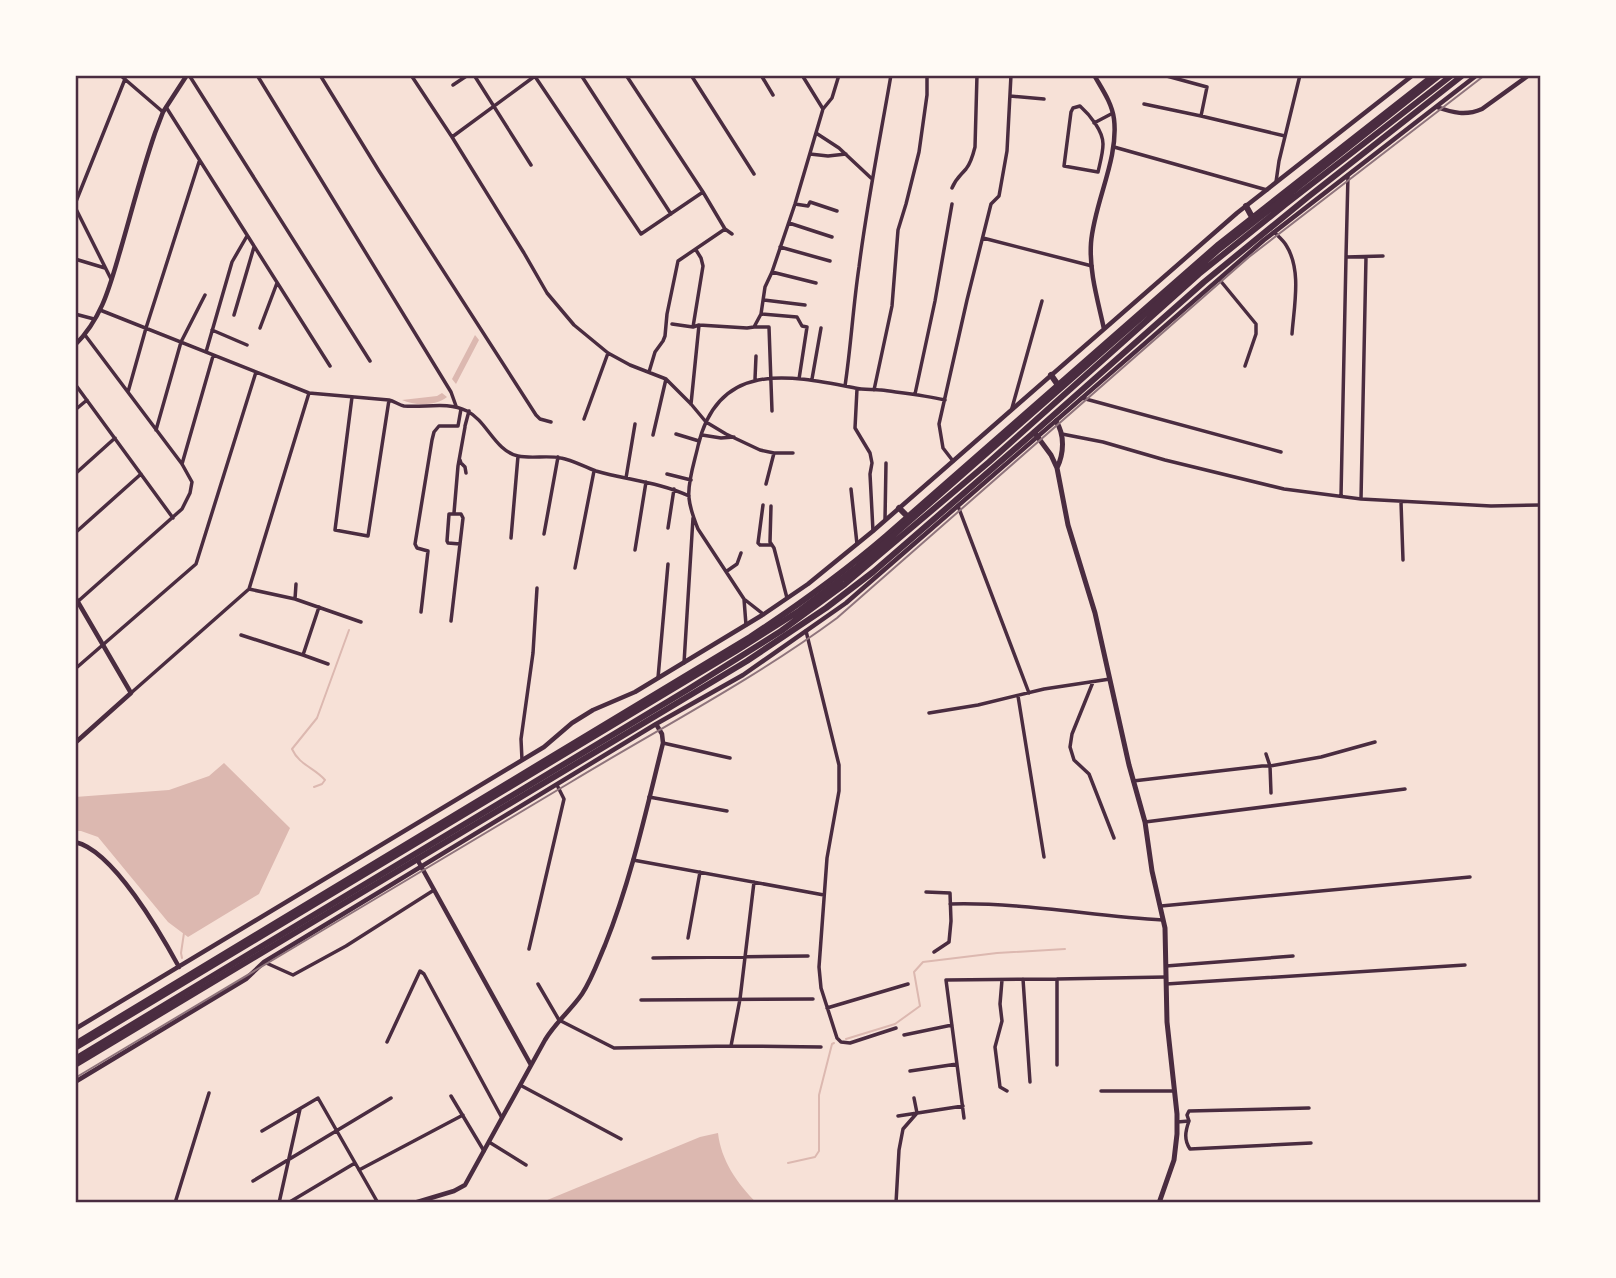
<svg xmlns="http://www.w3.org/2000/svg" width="1616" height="1278" font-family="'Nunito Sans',sans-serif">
<rect width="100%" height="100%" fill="#f7e1d7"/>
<path fill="#dcb8b0" d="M475,335L479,340L456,384L452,379Z
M442,393L447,397C436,406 415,406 402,400L437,396Z
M224,763L290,828L259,894L188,937L168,922L98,837L81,831H75V797L169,790L209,776Z
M718,1133C721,1160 737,1184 757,1203H540L700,1137Z"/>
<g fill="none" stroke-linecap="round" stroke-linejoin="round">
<path stroke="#dcb8b0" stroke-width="2" d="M314,787L322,784L325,780C315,768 299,765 292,749L317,718L349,630
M182,958L181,953L184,933
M846,1039L895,1024L920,1006L914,972L923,962L997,953L1065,949
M788,1163L815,1157L819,1151V1095L832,1044L834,1043"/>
<path stroke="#4a2c40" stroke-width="3.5" d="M120,75L163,112
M189,75L370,361
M257,75L451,392L456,406
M320,75L379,171L536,415L540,419L551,422
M411,75L452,137L524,253L547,293L574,325L608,353L630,365L666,379L691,404L706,422L726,434L760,450L774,453H793
M474,75L531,165
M534,75L641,234L703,192
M581,75L671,214
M626,75L703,192L725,229L732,234
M691,75L754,174
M761,75L773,95
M802,75L823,109
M1163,75L1207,87L1201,116
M453,85L468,75
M1010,96L1044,99
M1144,104L1201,116L1285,136
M1080,106C1090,115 1103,131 1103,144C1103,153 1100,163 1098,172L1064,166L1071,112L1073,108Z
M166,107L330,366
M1094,123L1113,113
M816,133L839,148L871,178
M452,137L535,76
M1114,147L1267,190
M810,154L828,156L846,154
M1348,175L1346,257L1383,256
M1276,182L1279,161L1300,75
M952,188C956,178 959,177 966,169C971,163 973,155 975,147L977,75
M75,204L125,79
M795,204L808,206L810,202L837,211
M75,207L111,279
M789,223L832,237
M1274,232C1278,236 1283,240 1286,245C1302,270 1294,306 1292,334
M983,238L1092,266
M780,247L830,261
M1366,257L1361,499L1491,506L1541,505
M75,259L105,268
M772,272L816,283
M1219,279L1256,324V334L1245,366
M764,300L805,305
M100,310L309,393L389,400C394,401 399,405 404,406C425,408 447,401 467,411C487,421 495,451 518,456C532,459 547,455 561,458C573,460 584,467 596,471C627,480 659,482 689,496
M75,314L94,319
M761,314L797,317L802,326L807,327L799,379
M234,315L254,247
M672,324L693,327L699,325L691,404
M699,325L747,328L754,327
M693,327L703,266L701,258L696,250
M260,328L277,283
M212,330L247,345
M206,352L232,262L247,236
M649,372L655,352L663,341L665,336L667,314L678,261L725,229
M755,379L756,356
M812,379L821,328
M75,384L173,518
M845,386C851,346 853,307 859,267C867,203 880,139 891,75
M857,389L855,428L870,453L872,463L870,474L873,531
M874,390L892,306L898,230L906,204L919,152L927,95V75
M128,392L146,328L199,162
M915,394L935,301L952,204
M352,397L335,530L368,536L389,400
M1082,398L1281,452
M1012,408L1042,301
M75,410L87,400
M772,411L769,327H754L761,314L765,287L772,272L795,204L823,109L832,98L839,75
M584,419L608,353
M458,426L461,409
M465,426L469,411
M156,430L181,342L205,295
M676,434L699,441
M1062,434L1103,442L1165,460L1284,489L1361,499
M653,435L666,379
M702,435L721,438L734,437
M460,460L461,463L465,467L466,473
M953,461L943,448L939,424L967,300L991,204L999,196L1007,151L1011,75
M182,464L213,356
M75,474L115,438
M667,474L691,480
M626,478L635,424
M766,484L774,453
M851,489L857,544
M1341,496L1346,257
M1401,502L1403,560
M763,505L758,543L760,545H772
M771,506L770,542L774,548L787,598
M958,506L1029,693
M454,513L458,466L465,427
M885,520L886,463
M668,528L674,489
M75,533L141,474
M544,534L558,457
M511,538L518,456
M635,550L646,482
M575,568L594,471
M727,571L737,564L741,553
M249,589L295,599L361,622
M295,599L296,584
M744,599L746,625
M75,604L182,509L190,493L192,482L182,464L85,335
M421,612L428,551L417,548L415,544L432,440L434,432L439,426H458
M763,614L744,599L698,529C694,519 690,509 689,498C687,483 695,460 698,446C718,360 789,375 855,388C863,390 873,389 881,390C903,393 924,395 945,400
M451,621L463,518L461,514H449L447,541L448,543L460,544
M806,631L839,765V791L827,858L819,967L821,988L837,1038L841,1042L850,1043L896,1028
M241,635L303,655L319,607
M303,655L328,664
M684,663L693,518
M75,669L196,564L256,372
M658,678L668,564
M1093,682L1072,734L1070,747L1074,760L1089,774L1114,838
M131,693L249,589L309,393
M1018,696L1044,857
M929,713L978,705L1044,689L1110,679
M663,743L730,758
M1266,754L1270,766L1271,793
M522,760L521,739L533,653L537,588
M1133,781L1262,766H1270L1321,757L1375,742
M649,797L727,811
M1145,822L1405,789
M633,860L824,895
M926,892L950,893L951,921L949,942L934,952
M950,904C1022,902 1092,916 1163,920
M1161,906L1470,877
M688,938L700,872
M529,949L564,799L557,785
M653,958L808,956
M264,962L293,975L346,946L434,890
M1166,966L1293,956
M1023,979L1030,1082
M1002,980L1000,1004L1002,1021L995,1047L1000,1087L1007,1091
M538,984L559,1020L614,1048L731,1046L821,1047
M1166,984L1465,965
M641,1000L813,999
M827,1008L908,984
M904,1035L952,1025
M387,1042L420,971L424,974L502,1118
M731,1046L740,999L754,882
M1057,1065V979L1166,977
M910,1071L957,1064
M520,1085L621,1139
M1101,1091H1174
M451,1096L484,1151
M914,1098L917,1113
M898,1116L963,1106
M964,1118L946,980L1057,979
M1189,1121C1185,1132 1184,1140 1190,1149L1311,1143
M1177,1122L1189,1121L1187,1115L1189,1111L1309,1108
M262,1131L318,1098L378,1203
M489,1142L526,1165
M359,1170L463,1115
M253,1181L391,1098
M175,1203L209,1093
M279,1203L300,1109
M288,1203L355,1163
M896,1203L899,1150L903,1129L917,1113"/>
<path stroke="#4a2c40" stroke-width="4.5" d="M1094,75C1102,89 1112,103 1114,119C1119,159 1094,203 1091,243C1089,272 1098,301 1104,329
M1437,107C1453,113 1466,116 1482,109L1529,75
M75,345C103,317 110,285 121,248C132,210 142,171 155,133L163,112L187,75
M75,597L131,693L75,743
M75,842C113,850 161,934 179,967
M417,859L531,1065
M75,1029L544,747L572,723L593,710L635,692L764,614L808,584L873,531L1237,213L1413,75
M75,1082L246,979L264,962L656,724L743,675L846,603L1264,240L1477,75
M414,1203L454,1191L465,1185L545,1040C555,1023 571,1010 582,994C592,979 598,961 605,945C631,880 646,811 663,743L662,734L656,724"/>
<path stroke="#4a2c40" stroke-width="5" d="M1056,421C1065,435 1064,453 1057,468
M1034,432L1051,455L1057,468L1068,525L1095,613L1129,765L1145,822L1152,871L1165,928L1167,1022L1177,1114V1134L1174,1160L1159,1203"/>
<path stroke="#4a2c40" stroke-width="6" d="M1246,206L1252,217
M1051,375L1058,385
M899,508L908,517
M80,1041L750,637C797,606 843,573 886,536L1219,244L1434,75
M75,1065L747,661L826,608L873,572L1031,435L1204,282L1308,197L1463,75"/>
<path stroke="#4a2c40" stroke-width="6" d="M75,1048L736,651L799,611L856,568L1217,251L1440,75
M75,1059L687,690L781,631L845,584L989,462L1199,274L1286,204L1452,75"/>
<path stroke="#8f747c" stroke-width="2" d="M75,1078C240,979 406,881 571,782C660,728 753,680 837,618L1249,257L1485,75"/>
</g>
<rect width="1616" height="1278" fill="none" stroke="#fffaf5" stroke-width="154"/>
<rect x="77" y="77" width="1462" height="1124" fill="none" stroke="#4a2c40" stroke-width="2.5"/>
</svg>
